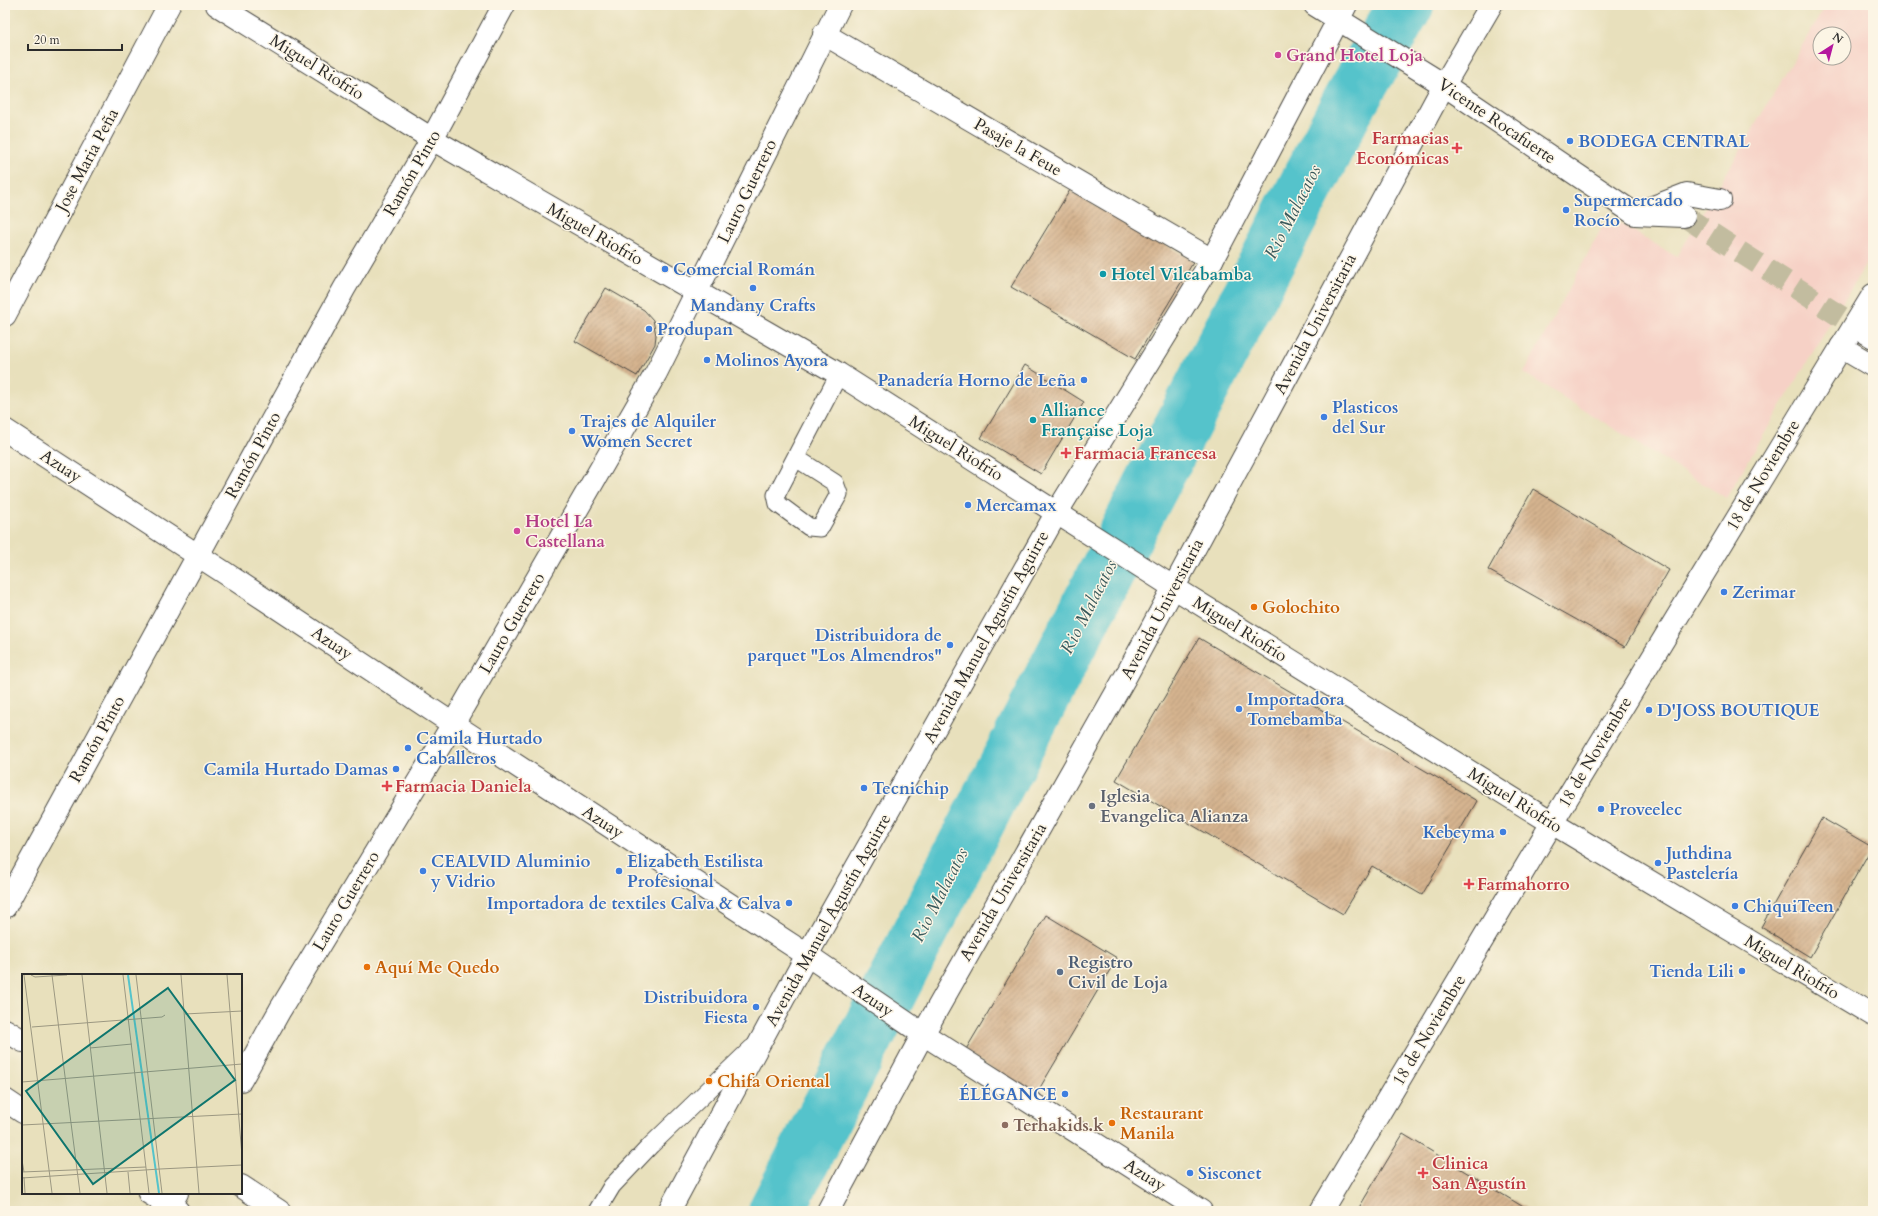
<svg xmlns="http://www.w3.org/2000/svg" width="1878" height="1216" font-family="Cardo,serif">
<defs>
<pattern id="building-hatch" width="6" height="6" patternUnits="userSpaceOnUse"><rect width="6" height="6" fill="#d5b48f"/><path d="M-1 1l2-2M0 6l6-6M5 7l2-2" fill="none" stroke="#ad9375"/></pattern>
</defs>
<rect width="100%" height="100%" fill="#fcf5e5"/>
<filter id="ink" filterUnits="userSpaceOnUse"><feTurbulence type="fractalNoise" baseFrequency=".025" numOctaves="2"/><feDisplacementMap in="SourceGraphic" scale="8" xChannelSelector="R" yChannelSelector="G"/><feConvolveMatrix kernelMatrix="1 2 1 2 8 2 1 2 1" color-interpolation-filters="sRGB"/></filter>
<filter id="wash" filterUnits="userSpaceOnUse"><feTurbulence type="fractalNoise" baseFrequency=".012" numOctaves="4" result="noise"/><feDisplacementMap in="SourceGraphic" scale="16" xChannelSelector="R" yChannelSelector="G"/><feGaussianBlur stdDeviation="0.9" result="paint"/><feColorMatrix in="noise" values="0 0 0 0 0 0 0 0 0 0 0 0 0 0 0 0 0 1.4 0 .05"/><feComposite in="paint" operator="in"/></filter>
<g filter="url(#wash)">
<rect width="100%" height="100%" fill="#e8e0bc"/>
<path fill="#f6d1c6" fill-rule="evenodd" d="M1826,5H1873V252L1726,498L1524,373L1608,216L1677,257ZM1820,34H1844V58H1820Z"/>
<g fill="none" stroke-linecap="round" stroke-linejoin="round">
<path stroke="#55c3cb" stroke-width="56" d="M776,1211L1347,107L1406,5"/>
</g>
<g id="blocks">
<path fill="url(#building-hatch)" d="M1070,190L1194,261L1135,359L1011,287Z
M606,288L644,310L653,320L656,335L655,344L637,376L575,341Z
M1025,365L1084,402L1041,474L981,438Z
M1533,489L1669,570L1625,647L1488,570Z
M1199,638L1477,801L1422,895L1372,866L1343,914L1116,780Z
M1822,818L1872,847L1810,957L1761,927Z
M1046,915L1117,958L1035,1096L965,1051Z
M1403,1134L1530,1211H1357Z"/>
</g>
</g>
<g filter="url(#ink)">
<use href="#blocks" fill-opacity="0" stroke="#474641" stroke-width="1"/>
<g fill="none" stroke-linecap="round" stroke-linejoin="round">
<path stroke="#c2bc9f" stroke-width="22" stroke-dasharray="22 11" stroke-linecap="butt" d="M1684,216L1860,329"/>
<defs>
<path id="service" d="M796,458L835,483L839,494L820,528L809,527L778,504L776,495L839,374
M597,1211L612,1186L651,1145L752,1048"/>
<path id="minor" d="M217,5L432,139L839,374L1173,587L1552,823L1873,1015
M1315,5L1444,85L1635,214L1684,216
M824,34L1212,260
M1643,211L1687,194L1720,200
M5,315L169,5
M1860,329L1873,337
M1841,347L1873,366
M5,430L222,571L453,724L807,955L923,1034L1201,1211
M5,907L344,289L432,139L504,5
M241,1080L280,1010L453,724L656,373L840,5
M167,1211L177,1193"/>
<path id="tertiary" d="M1321,1211L1552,823L1873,295"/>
<path id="secondary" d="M5,1030L23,1041
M5,1100L23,1112
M241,1186L279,1211
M149,1193L178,1211"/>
<path id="primary" d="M669,1211L807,955L1057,512L1212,260L1346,5
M828,1211L923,1034L1127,674L1444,85L1491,5"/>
</defs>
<use href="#service" stroke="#474641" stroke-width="19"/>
<use href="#minor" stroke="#474641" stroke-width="24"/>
<use href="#tertiary" stroke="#474641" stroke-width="24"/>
<use href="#secondary" stroke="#474641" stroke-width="24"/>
<use href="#primary" stroke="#474641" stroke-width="24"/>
<use href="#service" stroke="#fff" stroke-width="17"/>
<use href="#minor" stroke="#fff" stroke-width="22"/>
<use href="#tertiary" stroke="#fff" stroke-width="22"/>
<use href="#secondary" stroke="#fff" stroke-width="22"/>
<use href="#primary" stroke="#fff" stroke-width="22"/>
</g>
</g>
<g fill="#d1479c" stroke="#fcf5e5" stroke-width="1.5">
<circle cx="1278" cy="55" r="4"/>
<circle cx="517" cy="531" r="4"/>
</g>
<g fill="#3f7fe0" stroke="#fcf5e5" stroke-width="1.5">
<circle cx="1570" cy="141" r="4"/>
<circle cx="1566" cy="210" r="4"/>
<circle cx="665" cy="269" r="4"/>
<circle cx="753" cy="288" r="4"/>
<circle cx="649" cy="329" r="4"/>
<circle cx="707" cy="360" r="4"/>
<circle cx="1084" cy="380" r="4"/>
<circle cx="1324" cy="417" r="4"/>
<circle cx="572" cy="431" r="4"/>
<circle cx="968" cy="505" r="4"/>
<circle cx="1724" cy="592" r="4"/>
<circle cx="950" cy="645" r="4"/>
<circle cx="1239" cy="709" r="4"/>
<circle cx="1649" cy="710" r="4"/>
<circle cx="408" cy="748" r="4"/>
<circle cx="396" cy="769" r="4"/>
<circle cx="864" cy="788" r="4"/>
<circle cx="1601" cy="809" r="4"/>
<circle cx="1503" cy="832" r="4"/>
<circle cx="1658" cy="863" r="4"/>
<circle cx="423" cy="871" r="4"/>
<circle cx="619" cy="871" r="4"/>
<circle cx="789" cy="903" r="4"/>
<circle cx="1735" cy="906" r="4"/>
<circle cx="1742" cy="971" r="4"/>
<circle cx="756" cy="1007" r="4"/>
<circle cx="1065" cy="1094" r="4"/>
<circle cx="1190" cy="1173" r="4"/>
</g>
<g fill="#e0444e" stroke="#fcf5e5" stroke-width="1.5">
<path d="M1455 142h4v4h4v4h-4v4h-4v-4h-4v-4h4z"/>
<path d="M1064 447h4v4h4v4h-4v4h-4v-4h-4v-4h4z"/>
<path d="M385 780h4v4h4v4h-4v4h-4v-4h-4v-4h4z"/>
<path d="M1467 878h4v4h4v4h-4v4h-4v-4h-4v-4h4z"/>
<path d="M1421 1167h4v4h4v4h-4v4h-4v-4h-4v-4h4z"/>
</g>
<g fill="#0f9aa8" stroke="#fcf5e5" stroke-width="1.5">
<circle cx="1103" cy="274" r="4"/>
<circle cx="1033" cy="420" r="4"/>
</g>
<g fill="#e8710a" stroke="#fcf5e5" stroke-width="1.5">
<circle cx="1254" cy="607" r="4"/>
<circle cx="367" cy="967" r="4"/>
<circle cx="709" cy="1081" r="4"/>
<circle cx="1112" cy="1123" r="4"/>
</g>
<circle fill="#6b7280" stroke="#fcf5e5" stroke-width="1.5" cx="1092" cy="806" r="4"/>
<circle fill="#5c6f8a" stroke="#fcf5e5" stroke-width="1.5" cx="1060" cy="972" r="4"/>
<circle fill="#8d6e63" stroke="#fcf5e5" stroke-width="1.5" cx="1005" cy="1125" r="4"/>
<g text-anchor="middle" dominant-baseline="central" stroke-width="3" stroke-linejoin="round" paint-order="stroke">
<g font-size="17" font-weight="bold" fill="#b23c85" stroke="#fcf5e5" text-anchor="start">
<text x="1286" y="55">Grand Hotel Loja</text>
<text x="525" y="521">Hotel La<tspan x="525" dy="20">Castellana</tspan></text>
</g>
<g font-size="17" fill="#2b2b2b" stroke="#fcf5e5">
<text transform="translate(317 67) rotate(32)">Miguel Riofrío</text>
<text transform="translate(1497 121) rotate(34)">Vicente Rocafuerte</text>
<text transform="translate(1018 147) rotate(30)">Pasaje la Feue</text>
<text transform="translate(87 160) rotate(-62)">Jose Maria Peña</text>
<text transform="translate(412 173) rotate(-60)">Ramón Pinto</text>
<text transform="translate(747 191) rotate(-64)">Lauro Guerrero</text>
<text transform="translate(595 234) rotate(30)">Miguel Riofrío</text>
<text transform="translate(1315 324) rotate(-62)">Avenida Universitaria</text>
<text transform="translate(956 448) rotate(32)">Miguel Riofrío</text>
<text transform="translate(253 455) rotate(-61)">Ramón Pinto</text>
<text transform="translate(61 466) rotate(33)">Azuay</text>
<text transform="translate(1763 475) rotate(-59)">18 de Noviembre</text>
<text transform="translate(1162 609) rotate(-62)">Avenida Universitaria</text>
<text transform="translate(512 623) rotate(-60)">Lauro Guerrero</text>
<text transform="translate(1240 629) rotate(32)">Miguel Riofrío</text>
<text transform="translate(986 637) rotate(-61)">Avenida Manuel Agustín Aguirre</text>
<text transform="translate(332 643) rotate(34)">Azuay</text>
<text transform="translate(97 739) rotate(-61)">Ramón Pinto</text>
<text transform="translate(1595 752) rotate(-59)">18 de Noviembre</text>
<text transform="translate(1515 800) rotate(32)">Miguel Riofrío</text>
<text transform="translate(603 822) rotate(33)">Azuay</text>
<text transform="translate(1003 892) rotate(-60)">Avenida Universitaria</text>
<text transform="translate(346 901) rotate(-59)">Lauro Guerrero</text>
<text transform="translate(828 920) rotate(-61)">Avenida Manuel Agustín Aguirre</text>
<text transform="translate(1792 967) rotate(31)">Miguel Riofrío</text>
<text transform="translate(873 1000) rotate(34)">Azuay</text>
<text transform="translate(1429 1030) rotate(-59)">18 de Noviembre</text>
<text transform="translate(1145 1175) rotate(32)">Azuay</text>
</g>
<g font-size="17" font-weight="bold" fill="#be3a42" stroke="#fcf5e5" text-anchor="start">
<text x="1449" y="138" text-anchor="end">Farmacias<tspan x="1449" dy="20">Económicas</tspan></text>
<text x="1074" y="453">Farmacia Francesa</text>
<text x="395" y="786">Farmacia Daniela</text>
<text x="1477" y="884">Farmahorro</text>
<text x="1432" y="1163">Clinica<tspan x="1432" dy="20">San Agustín</tspan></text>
</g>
<g font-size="17" font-weight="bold" fill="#366cbe" stroke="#fcf5e5" text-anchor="start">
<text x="1578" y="141">BODEGA CENTRAL</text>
<text x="1574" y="200">Supermercado<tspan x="1574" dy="20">Rocío</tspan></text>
<text x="673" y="269">Comercial Román</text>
<text x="753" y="305" text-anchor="middle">Mandany Crafts</text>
<text x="657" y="329">Produpan</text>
<text x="715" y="360">Molinos Ayora</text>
<text x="1076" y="380" text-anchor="end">Panadería Horno de Leña</text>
<text x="1332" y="407">Plasticos<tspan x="1332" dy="20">del Sur</tspan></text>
<text x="580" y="421">Trajes de Alquiler<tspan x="580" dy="20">Women Secret</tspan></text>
<text x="976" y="505">Mercamax</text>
<text x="1732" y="592">Zerimar</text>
<text x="942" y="635" text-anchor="end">Distribuidora de<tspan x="942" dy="20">parquet "Los Almendros"</tspan></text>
<text x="1247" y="699">Importadora<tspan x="1247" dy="20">Tomebamba</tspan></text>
<text x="1657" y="710">D'JOSS BOUTIQUE</text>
<text x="416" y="738">Camila Hurtado<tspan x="416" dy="20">Caballeros</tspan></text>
<text x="388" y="769" text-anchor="end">Camila Hurtado Damas</text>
<text x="872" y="788">Tecnichip</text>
<text x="1609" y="809">Proveelec</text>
<text x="1495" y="832" text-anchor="end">Kebeyma</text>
<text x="1666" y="853">Juthdina<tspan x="1666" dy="20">Pastelería</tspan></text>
<text x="431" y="861">CEALVID Aluminio<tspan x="431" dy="20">y Vidrio</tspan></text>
<text x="627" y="861">Elizabeth Estilista<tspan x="627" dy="20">Profesional</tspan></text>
<text x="781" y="903" text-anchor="end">Importadora de textiles Calva &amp; Calva</text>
<text x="1743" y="906">ChiquiTeen</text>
<text x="1734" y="971" text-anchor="end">Tienda Lili</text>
<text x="748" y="997" text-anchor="end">Distribuidora<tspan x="748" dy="20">Fiesta</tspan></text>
<text x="1057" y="1094" text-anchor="end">ÉLÉGANCE</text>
<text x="1198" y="1173">Sisconet</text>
</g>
<g font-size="17" font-weight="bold" fill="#0d838f" stroke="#fcf5e5" text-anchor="start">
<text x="1111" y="274">Hotel Vilcabamba</text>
<text x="1041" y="410">Alliance<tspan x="1041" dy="20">Française Loja</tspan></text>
</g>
<g font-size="17" font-weight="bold" fill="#c56008" stroke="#fcf5e5" text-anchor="start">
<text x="1262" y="607">Golochito</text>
<text x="375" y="967">Aquí Me Quedo</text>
<text x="717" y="1081">Chifa Oriental</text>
<text x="1120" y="1113">Restaurant<tspan x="1120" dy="20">Manila</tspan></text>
</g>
<g font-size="17" font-weight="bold" fill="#5b616d" stroke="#fcf5e5" text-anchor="start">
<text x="1100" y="796">Iglesia<tspan x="1100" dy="20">Evangelica Alianza</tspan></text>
</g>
<g font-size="17" font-weight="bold" fill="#4e5e75" stroke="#fcf5e5" text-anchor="start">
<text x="1068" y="962">Registro<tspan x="1068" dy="20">Civil de Loja</tspan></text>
</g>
<g font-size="17" font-weight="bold" fill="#785e54" stroke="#fcf5e5" text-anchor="start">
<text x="1013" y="1125">Terhakids.k</text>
</g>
<g font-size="18" font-style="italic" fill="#38595b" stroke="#fcf5e5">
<text transform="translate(1293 212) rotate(-63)">Rio Malacatos</text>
<text transform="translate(1089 607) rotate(-63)">Rio Malacatos</text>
<text transform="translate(940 895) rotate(-63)">Rio Malacatos</text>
</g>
</g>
<g transform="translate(22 974)">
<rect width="220" height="220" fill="#e8e0bc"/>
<path fill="none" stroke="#55c3cb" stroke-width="2" d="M106,1L137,219"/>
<path fill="none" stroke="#9c9882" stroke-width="1" d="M2,1L30,219M9,1L13,3L45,1M30,1L58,219M60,1L85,219M101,1L127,219M114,1L140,219M159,1L177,219M205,1L220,182M163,40L220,37M10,53L140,43L143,41M68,74L110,70M0,108L220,90M0,151L220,140M0,186L2,198M138,195L220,191M0,198L124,193M106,198L108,219M2,203L3,219M0,204L138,195"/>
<path fill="#0f766e" fill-opacity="0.15" stroke="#0f766e" stroke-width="2" d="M146,14L213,106L71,210L4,117Z"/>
<rect width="220" height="220" fill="none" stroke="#2b2b2b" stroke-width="2"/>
</g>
<rect width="1878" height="1216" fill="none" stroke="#fcf5e5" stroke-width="20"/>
<g transform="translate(1832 46) rotate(36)"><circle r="19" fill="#fcf5e5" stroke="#a8a49b"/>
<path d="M0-3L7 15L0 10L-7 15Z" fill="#b5179e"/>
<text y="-6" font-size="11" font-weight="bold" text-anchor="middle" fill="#2b2b2b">N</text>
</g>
<path d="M28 44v6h94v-6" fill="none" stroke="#2b2b2b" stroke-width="2"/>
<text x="34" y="44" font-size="12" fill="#2b2b2b" stroke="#fcf5e5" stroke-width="3" paint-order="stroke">20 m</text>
</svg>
